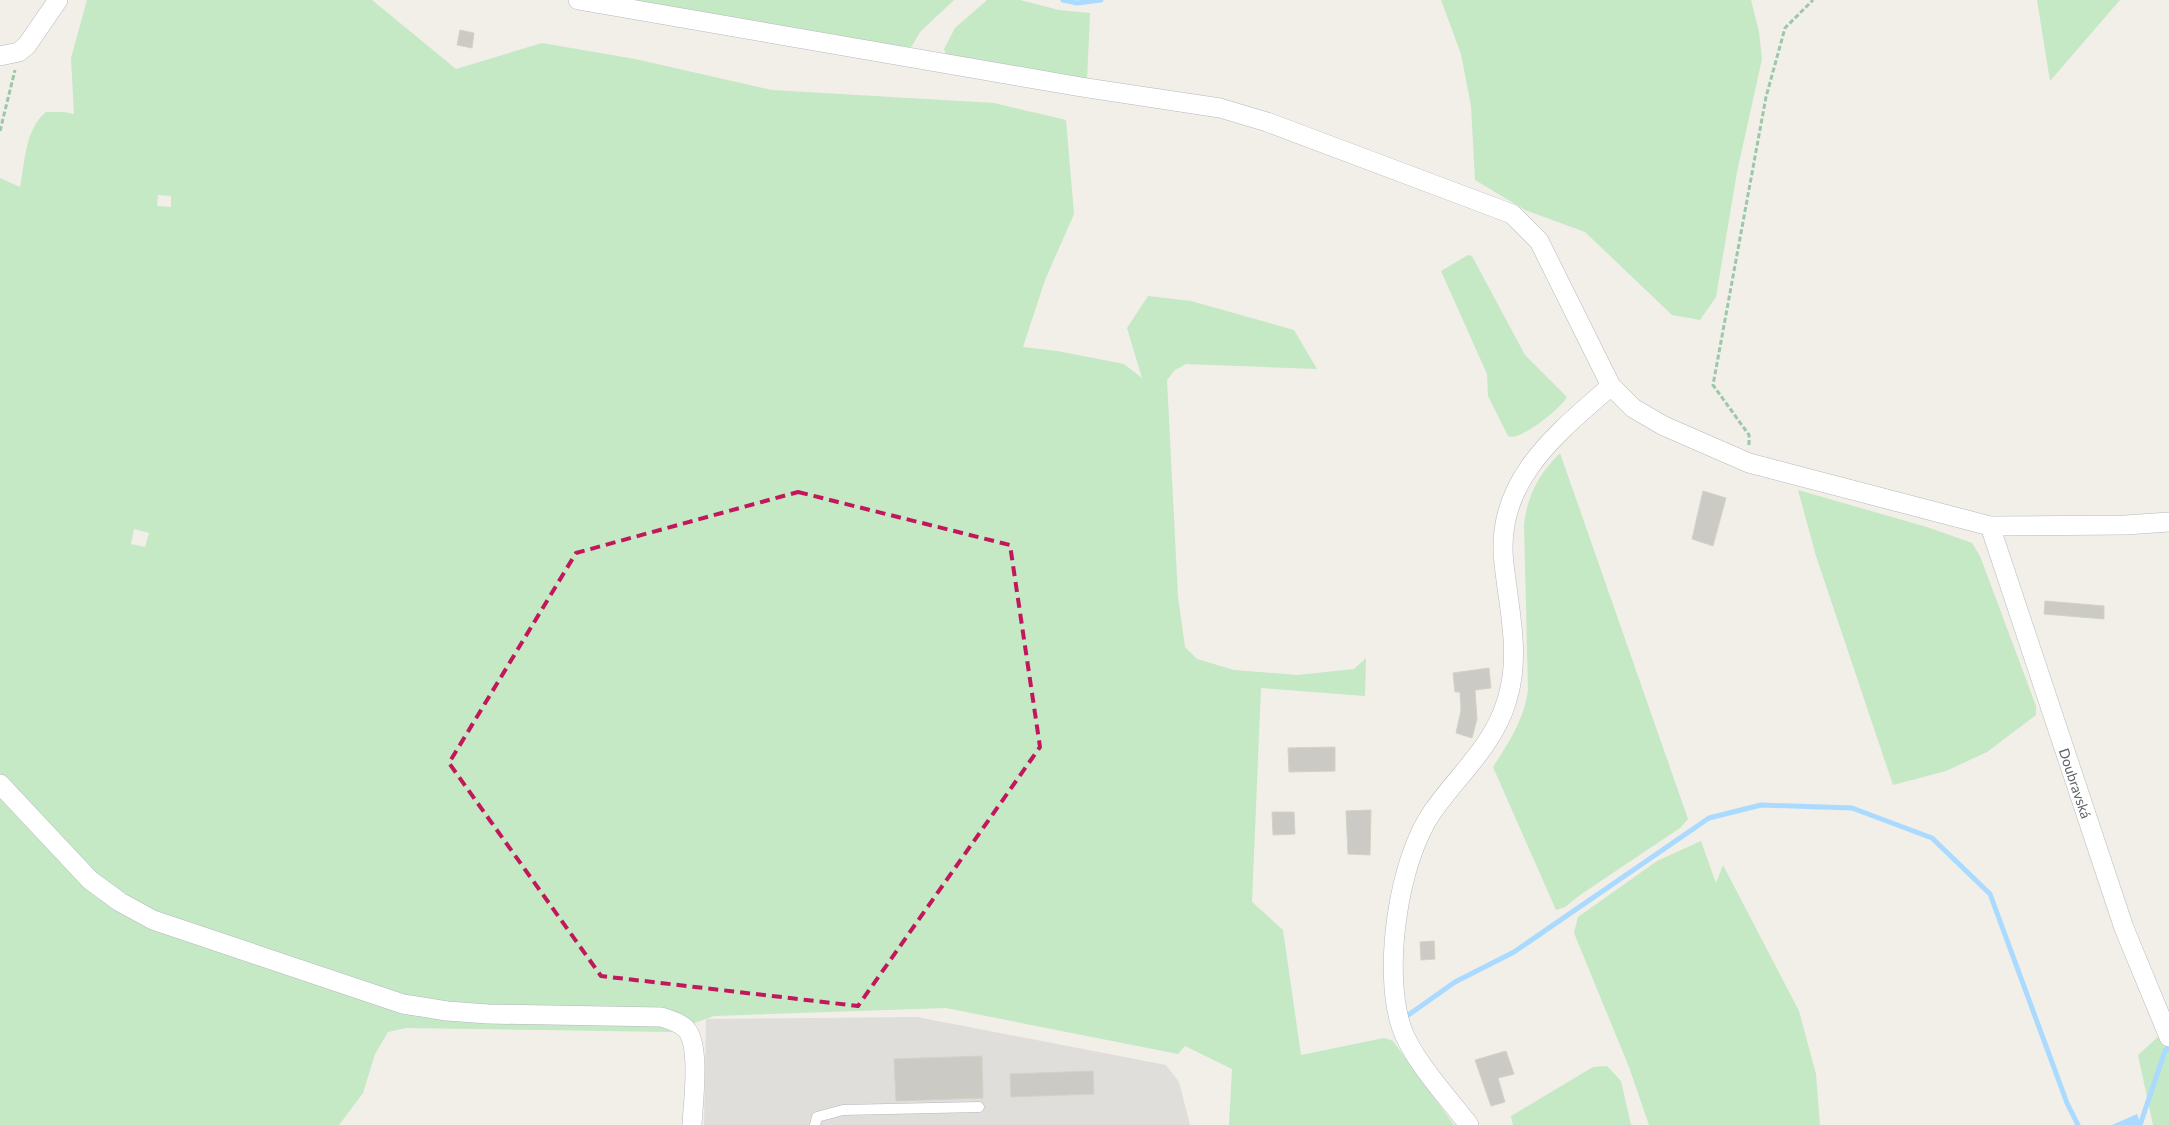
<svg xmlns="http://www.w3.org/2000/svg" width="2169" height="1125" font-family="Lato,sans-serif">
<rect width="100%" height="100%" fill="#f1efe8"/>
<path fill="#e0deda" d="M917,1017L1166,1065L1179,1082L1190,1125H704L706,1019Z"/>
<path fill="#c5e8c5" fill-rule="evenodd" d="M87,0H372L456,69L542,43L635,59L772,90L994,103L1066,120L1074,214L1045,280L1023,347L1057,351L1124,364L1142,378L1127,328L1148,296L1191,301L1294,330L1317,369L1186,364L1175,370L1167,380L1178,597L1185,647L1197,659L1234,670L1297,675L1354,669L1366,658L1365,696L1261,688L1252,902L1283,930L1301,1055L1384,1038L1393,1041L1454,1125H1229L1232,1069L1185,1046L1178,1054L946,1008L714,1016L670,1032L406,1028L388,1032L375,1054L363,1093L339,1125H0V178L20,187C25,162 25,129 46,112H64L74,114L71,58ZM158,195L171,196V207L157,206ZM134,529L149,533L145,547L131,544Z
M620,0H954L920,32L912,46L903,51Z
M987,0H1020L1059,10L1090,13L1087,80L947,56L944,49L955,28Z
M1441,0H1751L1759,32L1762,59L1737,172L1716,297L1700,320L1672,315L1585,232L1525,210L1475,180L1471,106L1461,54Z
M2037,0H2120L2050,81Z
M1468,255L1472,256L1525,355L1567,397C1561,408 1520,442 1508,436L1488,396L1487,374L1441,271Z
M1560,453L1688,819L1680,828L1580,895L1565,907L1556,910L1493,767C1509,742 1524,720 1528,690L1524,524C1528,494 1539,474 1560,453Z
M1798,490L1930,528L1972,543L1980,556L2036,706V715L1987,752L1946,771L1893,785L1816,556Z
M1701,841L1716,883L1723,865L1799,1011L1816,1074L1820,1125H1649L1629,1067L1574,933L1578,917L1657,861Z
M2169,1027V1125H2153L2138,1055Z
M1607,1066L1621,1081L1631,1125H1513L1511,1116L1593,1067Z"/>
<path fill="#aadaff" d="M2137,1114L2141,1125H2112Z"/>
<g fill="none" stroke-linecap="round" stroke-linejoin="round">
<path stroke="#aadaff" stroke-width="5" d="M1063,0L1077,3L1101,0
M1404,1018L1455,982L1514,952L1709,818L1761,805L1852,808L1932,838L1990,894L2067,1103L2078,1125
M2140,1125L2165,1051L2169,1047"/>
</g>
<path fill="#cccac5" stroke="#d6d1c6" d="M460,30L474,33L472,48L457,45Z
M1703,491L1726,498L1713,546L1692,539Z
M2045,601L2104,606V619L2044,614Z
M1489,668L1491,688L1475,690L1477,719L1472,738L1456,733L1461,710L1460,692H1455L1453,673Z
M1335,747V771L1289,772L1288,748Z
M1371,810L1370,855L1348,854L1346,811Z
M1272,812H1294L1295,834L1273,835Z
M1434,941L1435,959L1421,960L1420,942Z
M1506,1051L1514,1074L1498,1078L1505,1102L1491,1106L1475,1060Z
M982,1056L983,1098L896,1101L894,1059Z
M1093,1071L1094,1094L1011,1097L1010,1074Z"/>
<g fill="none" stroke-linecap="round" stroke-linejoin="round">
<defs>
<path id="lane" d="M815,1125L817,1117L843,1110L979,1107"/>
<g id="street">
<path d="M578,0L1081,87L1220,108L1267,122L1512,214L1539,241L1611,386L1633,408L1664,426L1749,463L1990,526L2126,525L2169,522"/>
<path d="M0,56L19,52L27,45L58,0"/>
<path id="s1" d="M1990,526L2124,928L2169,1037"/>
<path d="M0,784L90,880L120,902L153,920L403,1004L447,1011L488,1014L661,1017C670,1020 679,1022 686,1029C701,1045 693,1103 692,1125"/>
<path d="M1469,1125C1449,1099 1413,1060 1402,1029C1382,973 1398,860 1433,811C1459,774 1494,745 1507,700C1521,655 1509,610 1504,564C1494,482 1556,434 1611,386"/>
</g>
</defs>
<use href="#lane" stroke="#b5b8bc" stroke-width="11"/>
<use href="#street" stroke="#b5b8bc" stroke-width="20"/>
<path stroke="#9cc7a9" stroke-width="3" stroke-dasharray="5 2.5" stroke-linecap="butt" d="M0,131L15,70
M1749,445V435L1713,385L1766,97L1785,28L1813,0"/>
<use href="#lane" stroke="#fff" stroke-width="10"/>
<use href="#street" stroke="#fff" stroke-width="19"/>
</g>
<path fill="none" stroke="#c2185b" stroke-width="4" stroke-dasharray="10 6" stroke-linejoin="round" d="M798,492L1010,545L1040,747L858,1006L601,976L449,763L576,553Z"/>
<g text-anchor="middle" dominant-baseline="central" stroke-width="4" stroke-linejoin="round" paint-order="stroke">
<g font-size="14" fill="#5f6368" stroke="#fff">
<text stroke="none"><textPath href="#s1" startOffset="271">Doubravská</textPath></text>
</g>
</g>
</svg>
